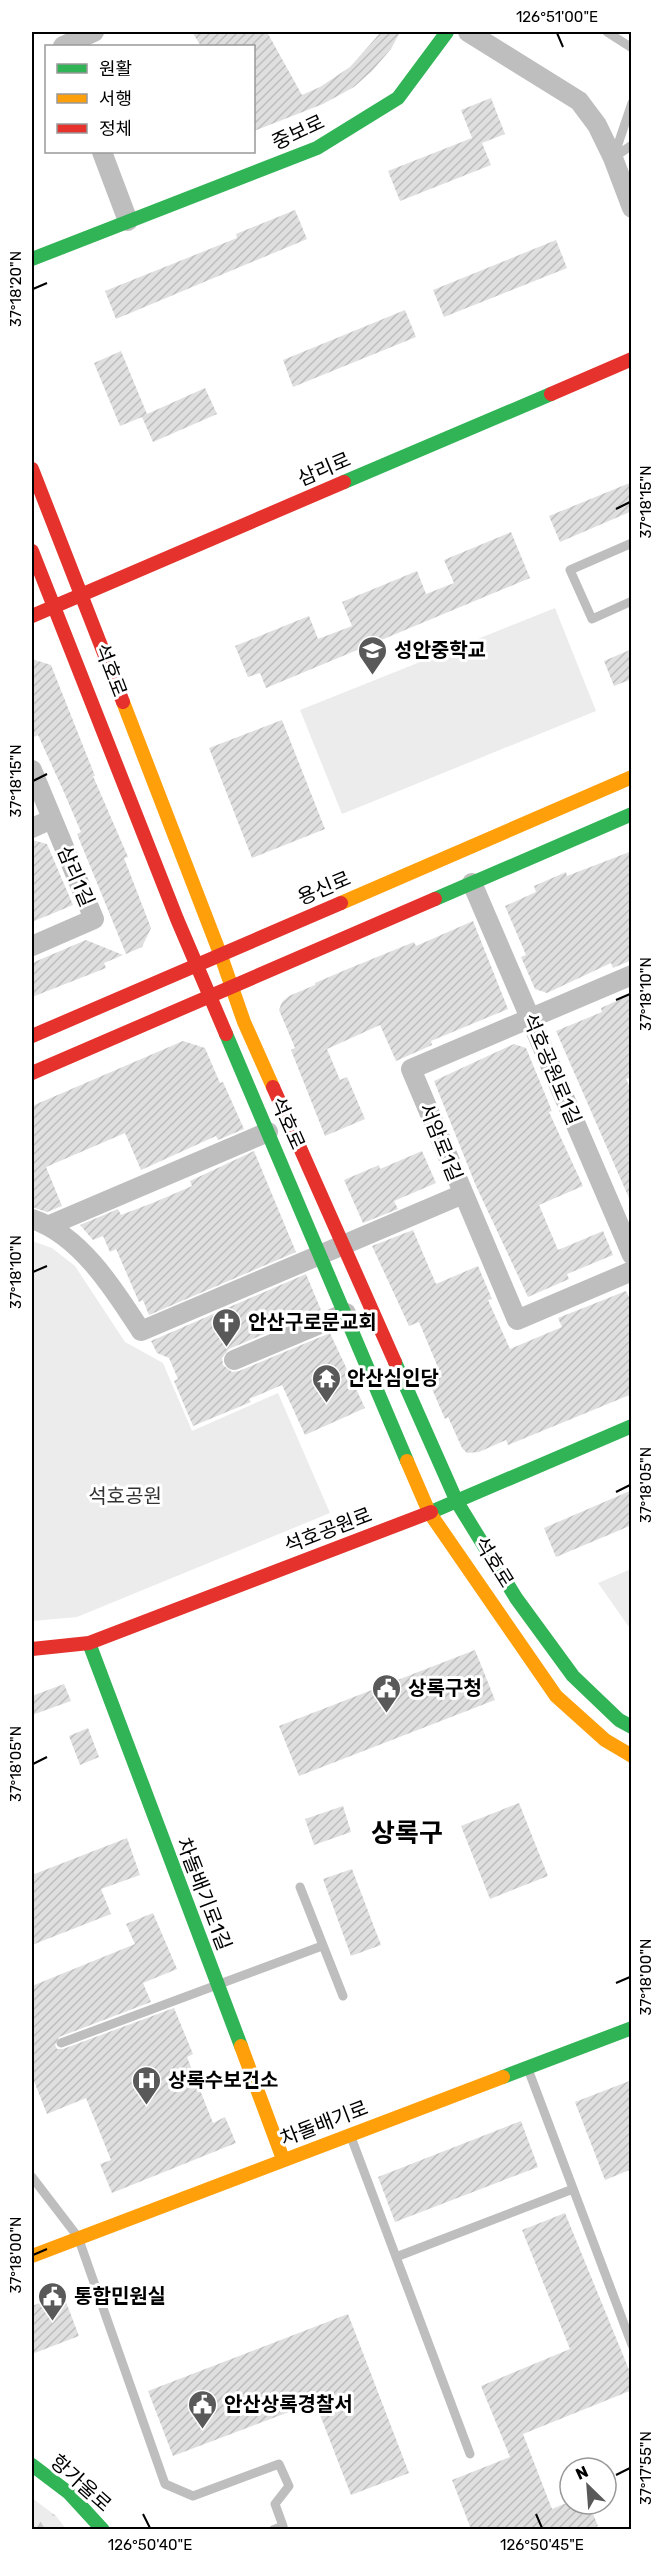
<svg xmlns="http://www.w3.org/2000/svg" width="663" height="2561" font-family="Rubik,'Noto Sans KR',sans-serif">
<defs>
<pattern id="forest-firs" width="22" height="20" patternUnits="userSpaceOnUse" patternTransform="scale(1.5)"><rect width="22" height="20" fill="#ececec"/><path d="M5 1l3.5 6h-7zM16 11l3.5 6h-7z" fill="#c9c9c9"/></pattern>
<pattern id="building-hatch" width="6" height="6" patternUnits="userSpaceOnUse" patternTransform="scale(1.5)"><rect width="6" height="6" fill="#dfdfdf"/><path d="M-1 1l2-2M0 6l6-6M5 7l2-2" fill="none" stroke="#bebebe"/></pattern>
</defs>
<rect width="100%" height="100%" fill="#fff"/>
<path fill="url(#forest-firs)" d="M32,2498L56,2516L66,2529H32Z"/>
<path fill="#ececec" d="M555,608L596,711L342,814L300,710Z
M32,1241L52,1248L75,1266L125,1342L163,1363L192,1431L278,1393L330,1513L77,1617L32,1621Z
M631,1569V1630L598,1583Z"/>
<path fill="url(#building-hatch)" d="M192,32H267L302,95L320,87L350,67L381,32H400L391,49L372,71L354,87L323,104L254,131V46H201Z
M491,98L505,134L482,143L491,165L400,201L388,171L472,138L461,110Z
M295,210L307,239L116,319L105,291L237,238L236,234Z
M556,240L567,268L444,317L433,290Z
M405,310L416,337L293,387L283,360Z
M121,351L147,414L205,388L217,414L153,442L142,417L120,426L94,363Z
M632,482V511L560,542L549,516Z
M511,532L530,578L266,688L260,673L248,677L235,646L309,616L318,639L352,626L342,602L417,571L426,594L454,583L444,560Z
M632,649V679L614,686L604,661Z
M32,659L51,665L95,776H93L128,857L124,858L151,928L142,947L126,954L77,834L81,832L63,790L38,735L32,738Z
M282,720L325,829L252,858L209,748Z
M32,840L47,844L73,905L32,922Z
M632,851V960L613,968L611,963L547,993L535,989L521,957L526,955L505,906L536,892L534,886L566,872L567,876Z
M473,921L508,1009L431,1041L432,1045L396,1061L380,1025L327,1049L340,1080L347,1077L365,1119L325,1136L291,1050L295,1048L279,1010L282,1002L289,996L315,985V983L350,968L414,942L416,946Z
M86,940L123,955L104,963L106,968L32,997V963Z
M632,994V1077L626,1079L632,1092V1205L556,1031L602,1012L601,1008Z
M183,1041L205,1048L220,1083L223,1082L244,1129L218,1140L216,1136L141,1170L125,1133L46,1167L62,1206L47,1212L32,1207V1106Z
M514,1044L526,1048L552,1111L549,1112L583,1186L539,1205L558,1250L603,1231L613,1255L567,1274L569,1279L528,1297L476,1186L434,1081Z
M254,1151L296,1252L149,1315L143,1300L139,1302L116,1249L110,1252L103,1236L93,1240L80,1225L118,1209L121,1215L155,1202L192,1186L190,1181Z
M422,1151L436,1183L394,1201L398,1209L363,1223L344,1180L379,1165L380,1169Z
M413,1230L436,1284L478,1266L492,1299L488,1300L510,1349L562,1327L558,1318L626,1291L632,1303V1394L508,1445L506,1440L479,1452L467,1453L462,1448L448,1417L445,1419L429,1382L442,1377L419,1322L409,1326L372,1246Z
M306,1274L321,1310L229,1349L222,1358L223,1365L232,1372L239,1371L330,1333L365,1408L305,1435L282,1385L249,1399L251,1402L193,1426L174,1381L178,1379L169,1358L157,1353L151,1341Z
M632,1490V1525L556,1557L544,1528Z
M475,1650L495,1700L299,1776L279,1726Z
M64,1684L71,1701L32,1715V1696Z
M88,1728L99,1757L80,1765L69,1736Z
M519,1803L548,1876L490,1899L461,1826Z
M343,1806L351,1832L314,1845L305,1819Z
M127,1838L140,1875L101,1889L111,1914L32,1945V1875Z
M352,1869L381,1945L351,1956L323,1879Z
M153,1913L177,1969L143,1983L151,2002L59,2037L55,2045L57,2049H63L174,2008L193,2054L187,2057L213,2123L225,2117L236,2143L112,2193L100,2164L111,2160L86,2098L47,2114L32,2076V1986L135,1944L126,1924Z
M632,2080V2169L605,2180L575,2102Z
M521,2121L538,2167L395,2222L378,2177Z
M565,2213L632,2377V2390L523,2434L552,2509L564,2504H589L598,2526L589,2529H471L452,2480L510,2457L481,2386L570,2349L522,2230Z
M63,2294L79,2336L32,2354V2306Z
M348,2314L409,2473L351,2495L315,2402L173,2456L148,2391Z"/>
<g fill="none" stroke-linecap="round" stroke-linejoin="round">
<path stroke="#bebebe" stroke-width="9" d="M607,32L632,48
M614,156L632,103
M613,158L632,145
M632,543L570,570L592,619L632,601
M300,1887L343,1996
M61,2043L322,1946
M528,2069L632,2345
M351,2137L470,2454
M32,2177L78,2237L165,2484L193,2496L279,2464L289,2486L275,2504L283,2526L273,2530
M396,2257L573,2189"/>
<path stroke="#bebebe" stroke-width="20" d="M468,32L579,101L597,125L613,158L632,208
M63,46L94,32
M102,152L128,221
M32,770L94,919L32,946
M32,828L52,819
M472,883L632,1255
M632,975L411,1069L517,1320L632,1271
M32,1219C80,1235 114,1289 141,1331L463,1194
M50,1225L268,1132
M234,1360L346,1313"/>
<path stroke="#30b455" stroke-width="14" d="M32,259L317,148L398,98L447,32
M344,482L551,394
M435,899L632,814
M226,1034L407,1461
M395,1362L457,1502L516,1598L573,1676L619,1720L632,1727
M431,1512L632,1426
M89,1643L241,2046
M503,2077L632,2028
M32,2465L69,2493L103,2530"/>
<path stroke="#ff9f0a" stroke-width="14" d="M123,702L221,956L244,1022L273,1087
M341,903L632,777
M407,1461L429,1512L556,1696L605,1740L632,1756
M241,2046L283,2159
M32,2256L503,2077"/>
<path stroke="#e5322d" stroke-width="14" d="M551,394L632,359
M32,469L123,702
M32,551L177,919L226,1034
M32,616L344,482
M32,1036L341,903
M32,1073L435,899
M273,1087L395,1362
M32,1649L89,1643L431,1512"/>
</g>
<path fill="none" stroke="#000" stroke-width="2" d="M557,33L563,47M33,289L47,283M616,509L630,502M33,781L47,774M616,1000L630,994M33,1272L47,1266M616,1492L630,1485M33,1764L47,1757M616,1983L630,1977M33,2255L47,2249M616,2475L630,2468M143,2514L150,2528M536,2514L542,2528"/>
<defs>
<symbol id="school-pin" viewBox="-11 -11 22 30"><path d="M0 17L-7.5 6A9.5 9.5 0 1 1 7.5 6Z" fill="#595959" stroke="#fff"/><path d="M0-5L7-2L0 1L-7-2ZM-4 1L0 2.5L4 1V4Q0 6-4 4Z" fill="#fff"/></symbol>
<symbol id="church-pin" viewBox="-11 -11 22 30"><path d="M0 17L-7.5 6A9.5 9.5 0 1 1 7.5 6Z" fill="#595959" stroke="#fff"/><path d="M-1.2-6h2.4v3.5h3.3v2.4h-3.3V6h-2.4V-.1h-3.3v-2.4h3.3Z" fill="#fff"/></symbol>
<symbol id="temple-pin" viewBox="-11 -11 22 30"><path d="M0 17L-7.5 6A9.5 9.5 0 1 1 7.5 6Z" fill="#595959" stroke="#fff"/><path d="M0-6L5-2H3V0L6.5 2.5H4V6H1.5V3h-3V6H-4V2.5H-6.5L-3 0V-2H-5Z" fill="#fff"/></symbol>
<symbol id="civic-pin" viewBox="-11 -11 22 30"><path d="M0 17L-7.5 6A9.5 9.5 0 1 1 7.5 6Z" fill="#595959" stroke="#fff"/><path d="M-.6-6.5H3V-4.5H.6V-3L4-1V1h2V6H-6V1h2V-1L-.6-3ZM-1.2 2.5V6h2.4V2.5Z" fill="#fff"/></symbol>
<symbol id="hospital-pin" viewBox="-11 -11 22 30"><path d="M0 17L-7.5 6A9.5 9.5 0 1 1 7.5 6Z" fill="#595959" stroke="#fff"/><path d="M-5-5h3v3.5h4V-5h3V5h-3V1.5h-4V5h-3Z" fill="#fff"/></symbol>
</defs>
<g fill-rule="evenodd">
<use href="#school-pin" x="356" y="634" width="33" height="45"/>
<use href="#church-pin" x="210" y="1306" width="33" height="45"/>
<use href="#temple-pin" x="310" y="1362" width="33" height="45"/>
<use href="#civic-pin" x="370" y="1672" width="33" height="45"/>
<use href="#hospital-pin" x="130" y="2064" width="33" height="45"/>
<use href="#civic-pin" x="36" y="2280" width="33" height="45"/>
<use href="#civic-pin" x="186" y="2388" width="33" height="45"/>
</g>
<g text-anchor="middle" dominant-baseline="central" stroke-width="6" stroke-linejoin="round" paint-order="stroke">
<g font-size="20" fill="#000" stroke="#fff">
<text transform="translate(298 132) rotate(-25)">중보로</text>
<text transform="translate(324 469) rotate(-23)">삼리로</text>
<text transform="translate(111 670) rotate(69)">석호로</text>
<text transform="translate(76 876) rotate(67)">삼리1길</text>
<text transform="translate(324 888) rotate(-23)">용신로</text>
<text transform="translate(552 1069) rotate(67)">석호공원로1길</text>
<text transform="translate(288 1123) rotate(66)">석호로</text>
<text transform="translate(441 1142) rotate(68)">서암로1길</text>
<text transform="translate(328 1530) rotate(-21)">석호공원로</text>
<text transform="translate(494 1562) rotate(58)">석호로</text>
<text transform="translate(204 1894) rotate(69)">차돌배기로1길</text>
<text transform="translate(324 2123) rotate(-21)">차돌배기로</text>
<text transform="translate(81 2483) rotate(42)">항가울로</text>
</g>
<g font-size="20" font-weight="bold" fill="#000" stroke="#fff" text-anchor="start">
<text x="394" y="650">성안중학교</text>
<text x="248" y="1322">안산구로문교회</text>
<text x="347" y="1378">안산심인당</text>
<text x="408" y="1688">상록구청</text>
<text x="168" y="2080">상록수보건소</text>
<text x="74" y="2296">통합민원실</text>
<text x="224" y="2404">안산상록경찰서</text>
</g>
<g font-size="20" fill="#333" stroke="#fff">
<text x="125" y="1496">석호공원</text>
</g>
<g font-size="26" font-weight="bold" fill="#000" stroke="#fff">
<text x="407" y="1833">상록구</text>
</g>
</g>
<rect width="663" height="2561" fill="none" stroke="#ffffff" stroke-width="66"/>
<rect x="45" y="45" width="210" height="108" fill="#ffffff" stroke="#999999" stroke-width="1.5"/>
<rect x="57" y="64" width="30" height="9" fill="#30b455" stroke="#999999" stroke-width="1.5"/>
<text x="99" y="75" font-size="18" fill="#000000">원활</text>
<rect x="57" y="94" width="30" height="9" fill="#ff9f0a" stroke="#999999" stroke-width="1.5"/>
<text x="99" y="105" font-size="18" fill="#000000">서행</text>
<rect x="57" y="124" width="30" height="9" fill="#e5322d" stroke="#999999" stroke-width="1.5"/>
<text x="99" y="135" font-size="18" fill="#000000">정체</text>
<g transform="translate(588 2486) rotate(335)"><circle r="28" fill="#ffffff" stroke="#999999" stroke-width="1.5"/>
<path d="M0-4.5L10 22L0 15L-10 22Z" fill="#595959"/>
<text y="-9" font-size="16" font-weight="bold" text-anchor="middle" fill="#000000">N</text>
</g>
<rect x="33" y="33" width="597" height="2495" fill="none" stroke="#000" stroke-width="2"/>
<g font-size="15" text-anchor="middle" fill="#000">
<text x="557" y="22">126°51'00"E</text>
<text transform="translate(16 289) rotate(-90)" y="5">37°18'20"N</text>
<text transform="translate(646 502) rotate(-90)" y="5">37°18'15"N</text>
<text transform="translate(16 781) rotate(-90)" y="5">37°18'15"N</text>
<text transform="translate(646 994) rotate(-90)" y="5">37°18'10"N</text>
<text transform="translate(16 1272) rotate(-90)" y="5">37°18'10"N</text>
<text transform="translate(646 1485) rotate(-90)" y="5">37°18'05"N</text>
<text transform="translate(16 1764) rotate(-90)" y="5">37°18'05"N</text>
<text transform="translate(646 1977) rotate(-90)" y="5">37°18'00"N</text>
<text transform="translate(16 2255) rotate(-90)" y="5">37°18'00"N</text>
<text transform="translate(646 2468) rotate(-90)" y="5">37°17'55"N</text>
<text x="150" y="2550">126°50'40"E</text>
<text x="542" y="2550">126°50'45"E</text>
</g>
</svg>
